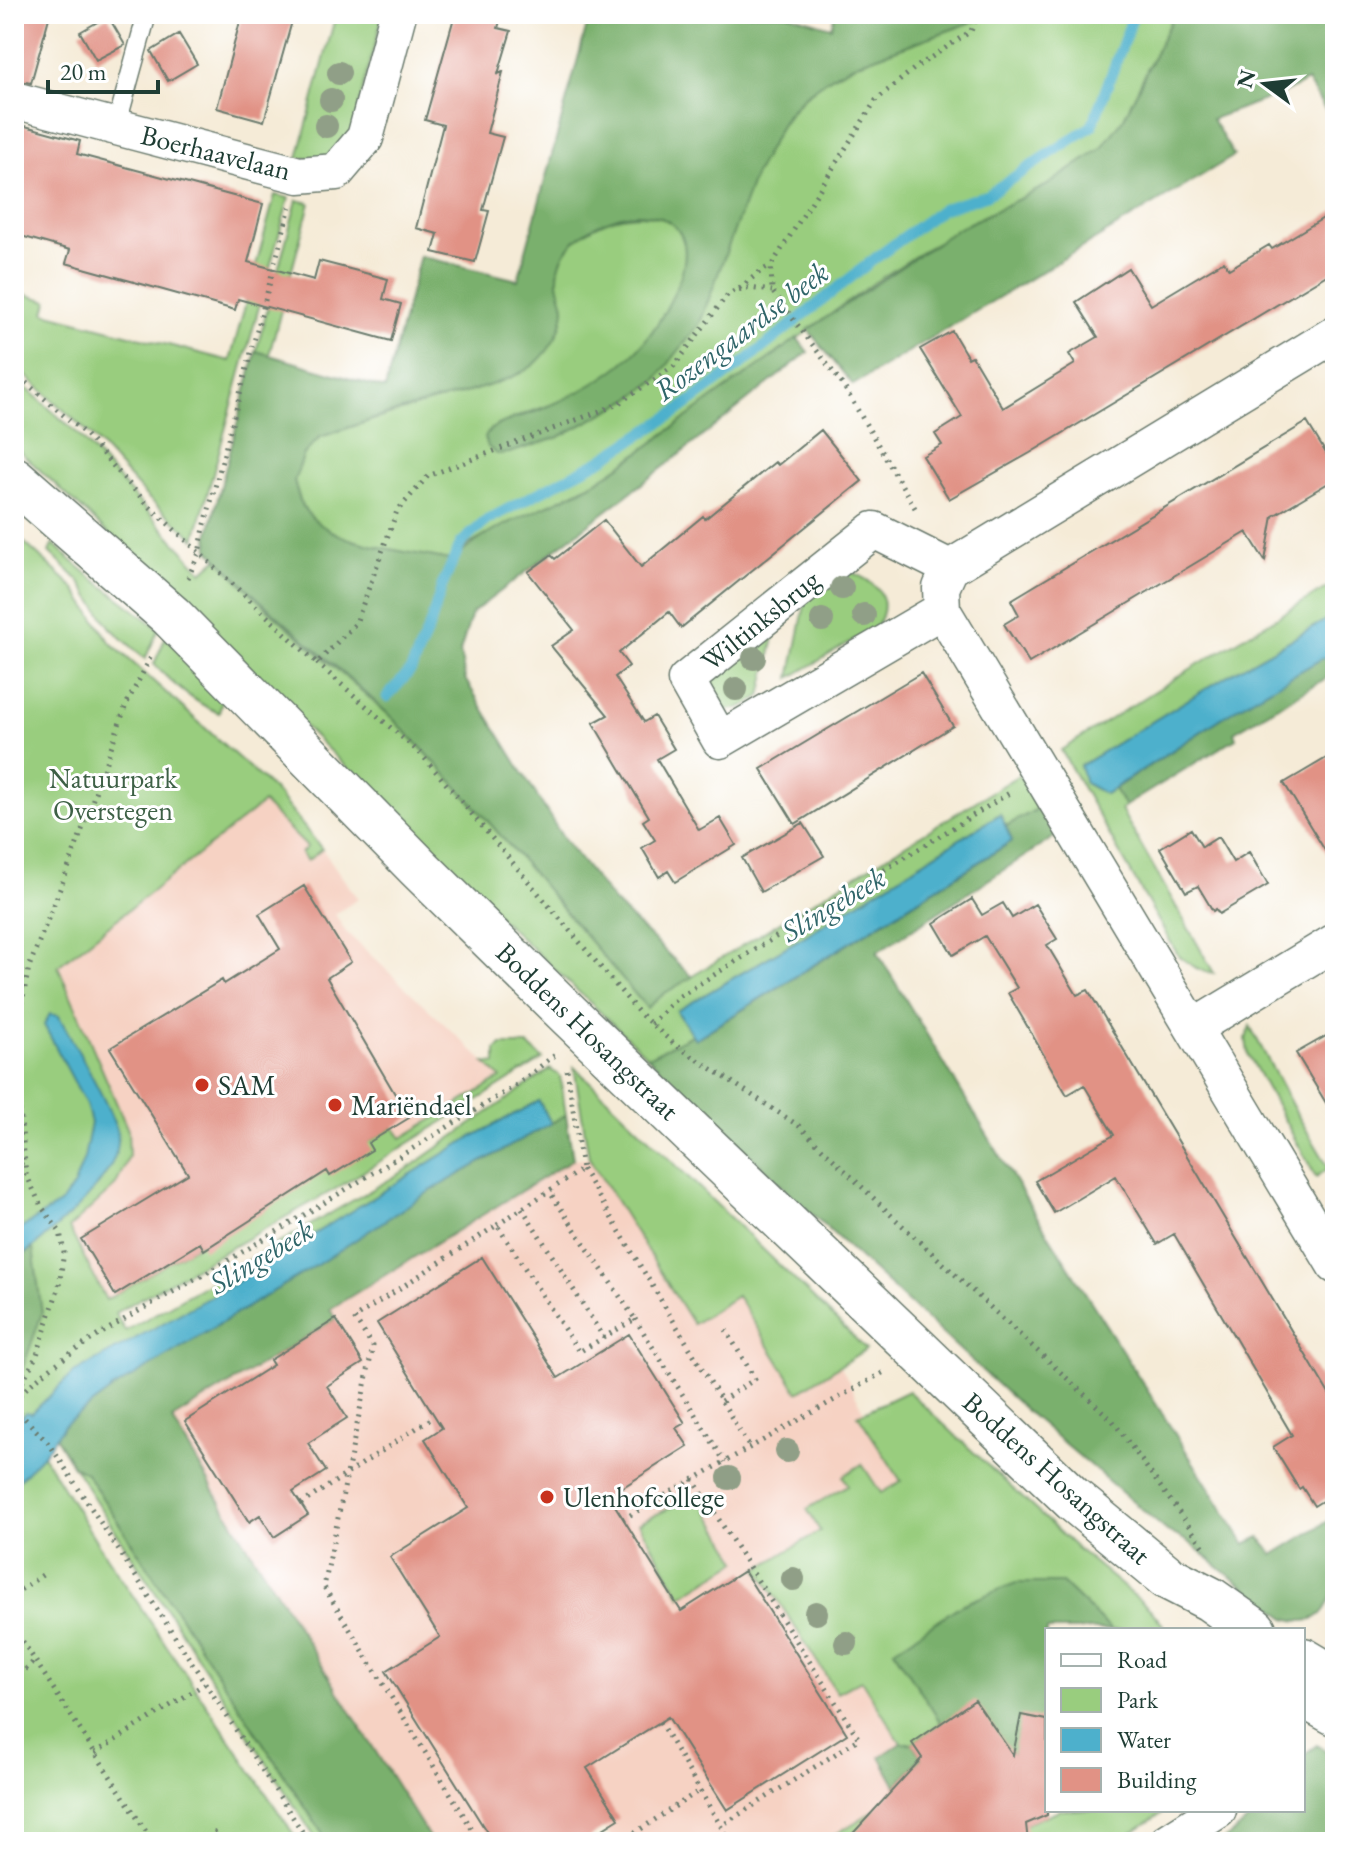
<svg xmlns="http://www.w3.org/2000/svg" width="1349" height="1856" font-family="'EB Garamond',serif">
<rect width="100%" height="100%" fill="#fff"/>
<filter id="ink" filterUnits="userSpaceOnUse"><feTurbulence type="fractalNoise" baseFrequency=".0125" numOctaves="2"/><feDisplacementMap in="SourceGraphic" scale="16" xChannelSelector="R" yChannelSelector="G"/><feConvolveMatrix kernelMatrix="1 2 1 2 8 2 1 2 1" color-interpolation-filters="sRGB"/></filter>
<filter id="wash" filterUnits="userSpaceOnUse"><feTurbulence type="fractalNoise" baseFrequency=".006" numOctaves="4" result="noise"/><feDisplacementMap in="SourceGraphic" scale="32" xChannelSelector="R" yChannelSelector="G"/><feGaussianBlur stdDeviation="1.8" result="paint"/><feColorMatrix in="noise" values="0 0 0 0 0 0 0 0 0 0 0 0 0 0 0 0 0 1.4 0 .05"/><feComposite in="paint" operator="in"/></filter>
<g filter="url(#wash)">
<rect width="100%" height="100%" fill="#f5ebd7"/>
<path fill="#f6d2c3" d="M264,803L307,847L322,849L358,899L335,914L345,931L501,1077L375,1154L199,1243L106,1300L69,1228L116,1185L58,966Z
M589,1158L693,1324L737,1296L798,1392L840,1364L864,1412L858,1415L901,1481L818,1532L898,1656L861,1679L901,1743L880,1757L896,1786L875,1810L823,1842H614L605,1828L582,1842H432L227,1513L172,1419L335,1319L329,1309L573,1159Z"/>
<path fill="#99cd7e" stroke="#5c8559" stroke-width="2" d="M336,14H383L351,136L329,160L298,158Z
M994,14H1174L1124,118L1101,149L1046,186L957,229L875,282L649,447L595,482L469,544L453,561C410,550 335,550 305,510C299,502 297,490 294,481L304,454L320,437L517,374L564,308C560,294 555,280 558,266C567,226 638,202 671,223C712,249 655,334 632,356C622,366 610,376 598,383C566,404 525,410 491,429L509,453L559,437L630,399L656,380L768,146C794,103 812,84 858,63Z
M275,195L289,198L195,539L147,497L92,436L14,365V291L48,301L45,313L230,361Z
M297,200L310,203L269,355L256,351Z
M14,377L77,433L202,572L218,558L267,609L390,716L463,791L647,1007L665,993L1017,776L1019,775L1041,807L1006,826L1000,814L803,937L677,1011L692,1035L648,1057L502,920L99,525L14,446Z
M14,533L74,588L111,643L274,790L322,849L307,861L301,853L307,847L263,803L58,966L128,1130L129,1156L116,1185L69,1228L106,1300L394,1127L402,1138L501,1078L485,1063L496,1064V1050L501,1045H528L543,1059L339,1187L115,1313L125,1331L406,1170L550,1069L560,1076L566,1115L551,1123L539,1101L468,1139L238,1281L26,1446L43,1455L98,1544L299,1842H14Z
M53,543C84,575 124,600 159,629L145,659L111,628L79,581L49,552Z
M849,571C874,581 895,597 877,626L790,678L806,599Z
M1335,583V615L1225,677L1080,766L1105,794L1114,789L1125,806L1121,810L1214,973C1198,971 1190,965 1178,955L1061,750L1195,666Z
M777,624L761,696C738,712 708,722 711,680Z
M166,636L223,696L219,713C193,702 173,685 154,664Z
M1250,1026L1294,1109L1329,1168L1316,1177L1248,1054L1246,1039Z
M574,1067L587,1079L866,1349L798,1392L737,1296L693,1324L589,1158Z
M908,1391L1072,1544L1150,1609L1167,1630H1111L1062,1583L898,1656L941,1723L912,1743H901L861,1680L837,1693L758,1569L820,1531L807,1509L848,1485L843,1476L862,1464L881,1493L901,1481L858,1415Z
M73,1466L86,1473L328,1842H318Z
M698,1494L738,1561L681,1596L639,1523Z
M875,1810L881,1842H823Z
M1059,1810H1167L1117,1842H985Z"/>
<path fill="#7ab06d" stroke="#4c7650" stroke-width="2" d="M590,14H788L831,27L835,14H994L858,63L837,73L803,97L786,116L755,174L700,323L656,380L630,399L559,437L509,453L497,454L488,447L485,437L491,429C507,419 525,416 542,409C611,380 655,349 681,275C686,259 688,238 673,225C659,212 632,212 615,218C587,227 557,248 558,280C558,290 564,299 564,309C563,329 551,349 537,362C514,384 439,399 406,409C377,417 349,428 320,437L304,454L294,481C297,490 299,502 305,510C335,549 410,550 453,561C492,521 549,510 597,481C639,455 677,424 717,395C743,376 771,359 797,338L808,352L665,466L472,613L460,652L465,679L563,838L615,903L692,977L665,993L647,1008C563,911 484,810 393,719C334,660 265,612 209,549L208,536L256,351L385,389L420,256L518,280Z
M1174,14H1335V109L1327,112L1307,81L1288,91L1212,119L1234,156L853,385L808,330L957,229L1046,186L1101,149L1124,118Z
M1335,651V673L1234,732L1236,738L1125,806L1114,789L1240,706Z
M1041,807L1056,836L877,952L1029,1204L1245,1544L1260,1537L1273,1555L1335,1517C1335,1551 1347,1638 1286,1618L1221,1569L1189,1542L1167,1531L1024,1409L786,1190L648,1057L692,1035L695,1039L704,1034L1005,846L1012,841L1006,826Z
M566,1115L573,1159L330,1309L336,1319L172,1419L227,1513L432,1842H328L86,1473L73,1466L55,1436L64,1425L111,1390L320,1263L430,1191Z
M33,1248L42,1313L19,1379L14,1381V1262Z
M1016,1583H1062L1111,1630H1047V1769L941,1723L894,1650L961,1605Z
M901,1743H912L922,1758L896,1786L880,1757Z
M1317,1745L1335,1757V1842H1219L1231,1835L1259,1810H1303V1755Z"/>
<path fill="#4db0cc" stroke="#367680" stroke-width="2" d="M1335,615V651L1240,706L1105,794L1085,783L1080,766L1225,677Z
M1000,814L1012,841L695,1039L677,1011L803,937Z
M50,1014L59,1016C72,1041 116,1114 118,1138C121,1178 44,1239 14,1262V1233L62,1202L74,1185L84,1158L91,1123L86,1104L44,1025Z
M539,1101L551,1123L430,1191L320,1263L111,1390L64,1425L43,1455L14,1485V1426L26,1412L32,1413L72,1374L238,1281L468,1139Z"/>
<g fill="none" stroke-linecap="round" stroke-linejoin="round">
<path stroke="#4db0cc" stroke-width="11" d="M387,697L411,670L430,625L442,586L461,543L487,520L601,460L675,413L746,361L873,260L942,209L987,195L1092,126L1134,14"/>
</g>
<g id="blocks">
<path fill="#e19285" d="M14,14H50L31,83L14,80Z
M242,14H294L264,121L217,108Z
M455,14H502L498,28L511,31L498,74L503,72L487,133L503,137L483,210L489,211L475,262L433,252L438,234L416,228L443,125L425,120Z
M108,16L125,45L96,60L80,32Z
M179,34L197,64L168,81L151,51Z
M14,123L80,141L77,154L263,204L248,262L314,280L319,261L388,279L383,299L401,304L391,341L238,299L235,310L66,263L70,250L14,234Z
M1335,211V270L1030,453L949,499L923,456L942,445L935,434L962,417L920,349L952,331L968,358L972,356L1003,408L1075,364L1069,354L1098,337L1076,302L1128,268L1151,305L1224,261L1229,269L1269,245L1272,249Z
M1307,422L1335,468V479L1273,516L1265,561L1247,532L1029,663L1004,624L1019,615L1011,600Z
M821,430L862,481L681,628L669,612L619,653L629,666L615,677L644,722L654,716L674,749L657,759L699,830L720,818L736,845L675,882L668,871L659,877L642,848L655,840L643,821L649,817L593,723L608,715L551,646L574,630L528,572L551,555L555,559L604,520L641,567L703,516L705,519L775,462L778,465Z
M921,673L953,726L795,824L761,769Z
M1335,753V867L1284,783Z
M803,823L824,856L761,892L742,858Z
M1191,829L1202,847L1218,837L1233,862L1249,852L1268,885L1219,914L1216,909L1213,911L1198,886L1186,892L1160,848Z
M304,886L351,962L327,978L409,1118L368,1143L372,1150L330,1176L327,1171L204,1250L200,1243L115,1295L81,1239L188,1174L110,1048L222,980L224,984L280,949L259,914Z
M972,899L982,915L1003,903L1012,918L1035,904L1057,939L1047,945L1077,995L1088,990L1335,1404V1493L1314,1506L1302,1487L1299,1489L1273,1447L1292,1435L1174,1234L1157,1244L1116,1176L1054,1213L1035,1181L1114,1135L1084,1085L1067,1095L1008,993L1017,988L985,936L953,955L934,923Z
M1335,1031V1118L1296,1053Z
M482,1257L558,1378L629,1334L685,1423L676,1428L688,1446L609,1496L681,1611L744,1571L847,1734L727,1810L668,1717L587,1768L619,1819L582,1842H493L386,1671L440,1637L390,1557L468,1508L425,1439L442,1428L377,1323Z
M336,1319L363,1363L327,1386L347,1418L308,1443L326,1471L293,1492L308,1515L274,1537L260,1515L249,1522L185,1421L273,1365L270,1360Z
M975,1700L1013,1755L1021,1715L1047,1720V1815L1026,1824L1028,1842H845L922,1758L912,1743Z"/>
</g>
</g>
<g filter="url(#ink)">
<use href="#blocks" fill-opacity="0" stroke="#6a7a6d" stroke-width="2"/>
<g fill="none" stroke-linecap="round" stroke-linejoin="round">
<defs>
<path id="service" d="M116,127L147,14"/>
<path id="minor" d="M14,100L299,175L336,172L365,138L398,14
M942,610L720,740L686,680L874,530L950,568
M1335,942L1193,1028L1335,1265
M1193,1028L942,610L941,588L950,568L1335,334
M1168,1842L1218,1810"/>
<path id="tertiary" d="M14,479L171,616L419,868L568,1014L1074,1500L1167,1577L1210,1599L1254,1630
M1303,1660L1335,1679
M1303,1695L1335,1713"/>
</defs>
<use href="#service" stroke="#6a7a6d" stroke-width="21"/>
<use href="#minor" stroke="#6a7a6d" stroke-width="39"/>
<use href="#tertiary" stroke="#6a7a6d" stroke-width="47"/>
<path stroke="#6a7a6d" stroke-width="5" stroke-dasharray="2 6" stroke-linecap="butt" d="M1332,14L1335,15
M978,15L1031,14
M739,290L748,288L772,291
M14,372L84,433L146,503L317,663L356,623L397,511L428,476L616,405L674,366L728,294C744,288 754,273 771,266
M915,508L843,385L772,291L771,266L876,100L915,68L971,31L978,14
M188,578L199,553L204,528L290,207
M317,663L422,755L640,1014L674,1044L799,1126L892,1216L1113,1421L1204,1547
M651,1024L678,997L1011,792
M14,1043L29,967L71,861L126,705L153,653
M14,1046L26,1174L41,1206L60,1232L64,1252L59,1286L37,1355L14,1397
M14,1149L24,1170
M582,1169L750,1448
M522,1208L604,1338
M497,1225L582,1169L567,1069
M635,1319L725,1462
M14,1400C71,1343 154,1304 222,1264C321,1206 417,1145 515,1086L555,1055
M721,1401L755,1379L726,1330
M14,1407L50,1445L309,1842
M693,1479L859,1739L721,1826
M301,1504L435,1416
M623,1519L884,1372
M14,1594L44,1574
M14,1628L149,1836L148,1842
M14,1681L35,1660
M660,1722L730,1842
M95,1753L206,1683
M201,1842L216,1832
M480,1842L324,1587L373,1346L354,1318L497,1225L579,1352L635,1319L549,1191
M621,1842L700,1790"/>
<use href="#service" stroke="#fff" stroke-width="18"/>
<use href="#minor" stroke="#fff" stroke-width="36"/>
<use href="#tertiary" stroke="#fff" stroke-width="44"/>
</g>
<g fill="#909f87">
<circle cx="339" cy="73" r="12"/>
<circle cx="331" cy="100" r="12"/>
<circle cx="326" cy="126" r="12"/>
<circle cx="842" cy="588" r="12"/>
<circle cx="864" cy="615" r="12"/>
<circle cx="822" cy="620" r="12"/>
<circle cx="754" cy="658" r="12"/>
<circle cx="736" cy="689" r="12"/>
<circle cx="787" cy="1451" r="12"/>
<circle cx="729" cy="1478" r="12"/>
<circle cx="793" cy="1579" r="12"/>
<circle cx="816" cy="1613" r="12"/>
<circle cx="846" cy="1643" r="12"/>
</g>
</g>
<g fill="#c8321e" stroke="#fff" stroke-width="3">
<circle cx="202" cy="1085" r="8"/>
<circle cx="335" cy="1105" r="8"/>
<circle cx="547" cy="1497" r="8"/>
</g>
<g text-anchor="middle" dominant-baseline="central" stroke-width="6" stroke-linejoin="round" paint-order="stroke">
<g font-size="28" fill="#1f3d34" stroke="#fff">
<text transform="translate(216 152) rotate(14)">Boerhaavelaan</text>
<text transform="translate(760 620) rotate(-39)">Wiltinksbrug</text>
<text transform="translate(588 1031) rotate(44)">Boddens Hosangstraat</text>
<text transform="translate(1057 1478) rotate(42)">Boddens Hosangstraat</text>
</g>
<g font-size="28" fill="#3e6146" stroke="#fff">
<text x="113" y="778">Natuurpark<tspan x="113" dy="32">Overstegen</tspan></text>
</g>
<g font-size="28" fill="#1f3d34" stroke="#fff" text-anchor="start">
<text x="218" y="1085">SAM</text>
<text x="351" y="1105">Mariëndael</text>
<text x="563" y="1497">Ulenhofcollege</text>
</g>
<g font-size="30" font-style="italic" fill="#2f6569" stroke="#fff">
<text transform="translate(741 331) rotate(-37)">Rozengaardse beek</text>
<text transform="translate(833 904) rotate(-31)">Slingebeek</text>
<text transform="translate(261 1256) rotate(-31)">Slingebeek</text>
</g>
</g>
<rect width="1349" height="1856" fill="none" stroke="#fff" stroke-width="48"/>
<rect x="1045" y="1628" width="260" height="184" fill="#ffffff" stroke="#a5b1ae" stroke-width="2"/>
<rect x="1061" y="1654" width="40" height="12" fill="#ffffff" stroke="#a5b1ae" stroke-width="2"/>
<text x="1117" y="1668" font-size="24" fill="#1f3d34">Road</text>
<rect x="1061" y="1688" width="40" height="24" fill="#99cd7e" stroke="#a5b1ae" stroke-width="2"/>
<text x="1117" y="1708" font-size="24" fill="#1f3d34">Park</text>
<rect x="1061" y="1728" width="40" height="24" fill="#4db0cc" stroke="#a5b1ae" stroke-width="2"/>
<text x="1117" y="1748" font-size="24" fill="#1f3d34">Water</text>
<rect x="1061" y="1768" width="40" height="24" fill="#e19285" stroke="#a5b1ae" stroke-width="2"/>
<text x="1117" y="1788" font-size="24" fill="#1f3d34">Building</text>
<g transform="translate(1265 84) rotate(285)" stroke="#ffffff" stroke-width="6" paint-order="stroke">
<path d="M0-6L14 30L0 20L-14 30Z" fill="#1f3d34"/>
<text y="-12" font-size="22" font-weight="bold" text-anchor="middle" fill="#1f3d34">N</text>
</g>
<path d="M48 80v12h110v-12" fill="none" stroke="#1f3d34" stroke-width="4"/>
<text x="60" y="80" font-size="24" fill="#1f3d34" stroke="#ffffff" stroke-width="6" paint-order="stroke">20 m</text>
</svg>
